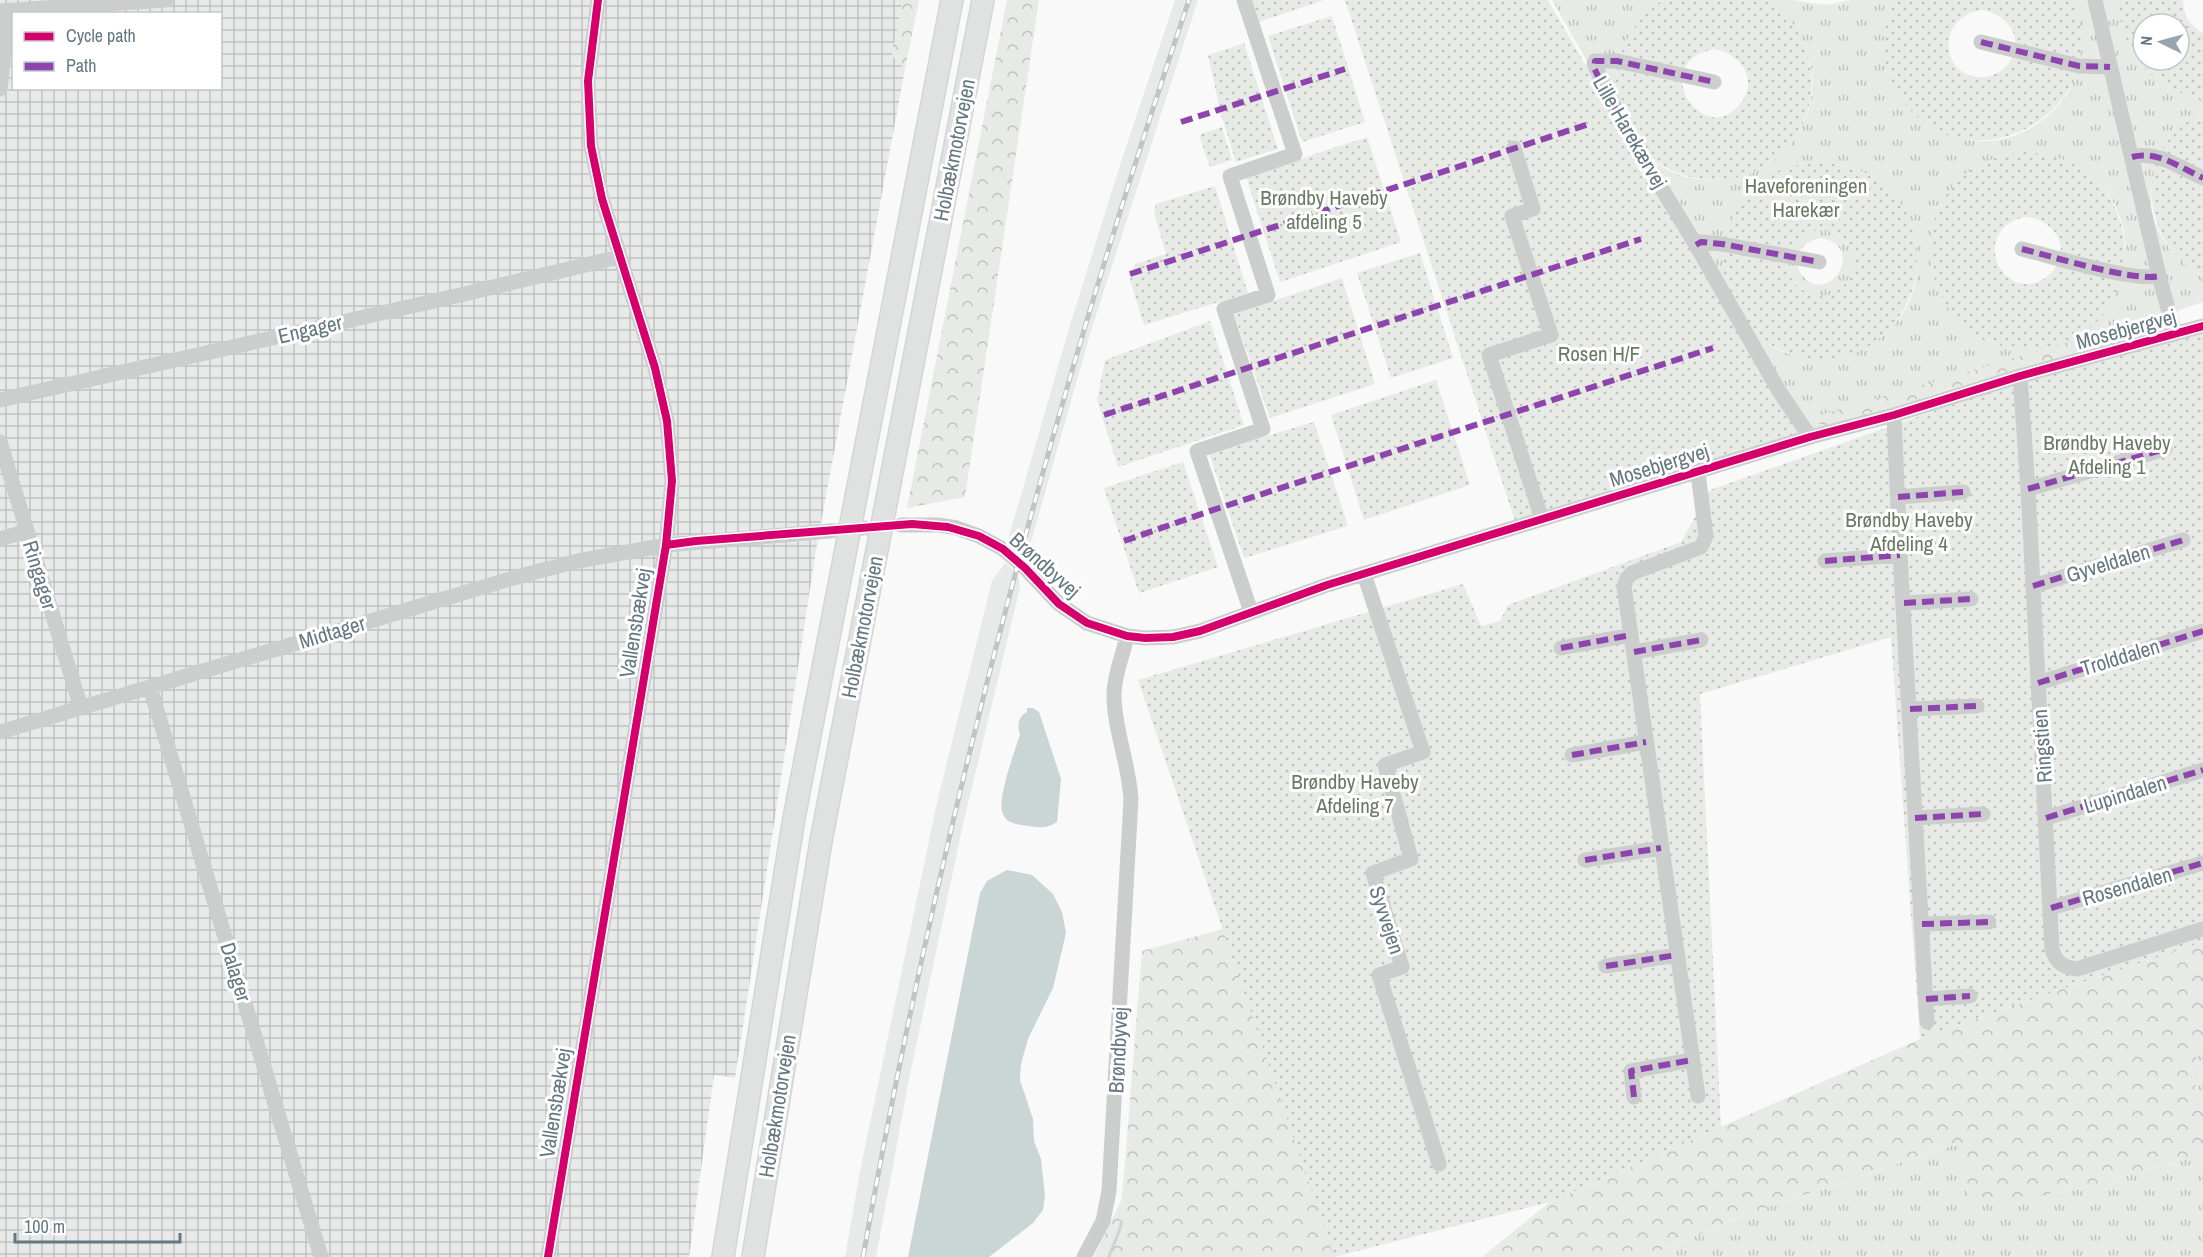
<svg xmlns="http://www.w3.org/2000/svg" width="2203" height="1257" font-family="'Archivo Narrow',sans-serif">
<defs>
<pattern id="industrial-grid" width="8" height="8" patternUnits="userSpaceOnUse" patternTransform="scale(1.5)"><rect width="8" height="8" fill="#e8e9e9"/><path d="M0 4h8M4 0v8" fill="none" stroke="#c0c2c2"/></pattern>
<pattern id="grass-tufts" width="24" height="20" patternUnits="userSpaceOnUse" patternTransform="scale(1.5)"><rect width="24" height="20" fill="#e8eae6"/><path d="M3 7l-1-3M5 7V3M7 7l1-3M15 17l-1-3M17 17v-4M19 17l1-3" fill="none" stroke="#c0c2c0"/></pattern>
<pattern id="forest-crowns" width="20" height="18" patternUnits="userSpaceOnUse" patternTransform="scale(1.5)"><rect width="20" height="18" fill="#e8eae6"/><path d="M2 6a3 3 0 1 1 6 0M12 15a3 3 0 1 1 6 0" fill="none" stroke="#c0c2c0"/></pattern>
<pattern id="park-dots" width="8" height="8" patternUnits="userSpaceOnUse" patternTransform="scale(1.5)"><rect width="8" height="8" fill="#e8eae6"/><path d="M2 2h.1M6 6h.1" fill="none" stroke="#c0c2c0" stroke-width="1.8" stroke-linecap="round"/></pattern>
</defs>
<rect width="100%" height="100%" fill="#f9f9f9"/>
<path fill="#e8e9e9" d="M1175,0H1198L1091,331L1027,556L1008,540L1070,325L1120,165Z
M1005,563L1018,574L1020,588L964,820L909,1079L876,1257H845L860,1171L936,807L992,581Z"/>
<path fill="url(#industrial-grid)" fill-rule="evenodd" d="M0,0H903L892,55L905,69L816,550L735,1078L714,1075L689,1257H0ZM14,14H220V88H14Z"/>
<path fill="url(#grass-tufts)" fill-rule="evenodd" d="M1552,0H1663C1636,17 1608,61 1618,94C1621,104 1627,113 1631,123C1635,132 1639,144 1645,152C1674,186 1731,188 1767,165C1792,149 1808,123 1812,94C1816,56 1798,22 1767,0H1792L1826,5L1851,0H1894C1851,95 1964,185 2045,118C2055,110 2069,96 2072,82C2074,75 2073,66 2073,59C2074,43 2075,26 2075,9L2072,0H2119C2121,53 2152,88 2203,99V113C2180,124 2175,137 2166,158C2161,169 2152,182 2151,193C2148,227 2174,261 2203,276V302L1789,443L1791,417ZM2023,152C2073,153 2122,188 2125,241C2126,249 2124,257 2123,264C2120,295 2102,321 2075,336C2059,344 2045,348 2027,348C2007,347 1989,343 1972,331C1943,311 1929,280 1931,246C1935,192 1970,158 2023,152ZM1824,162C1841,165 1858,168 1872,177C1914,205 1930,261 1907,306C1883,351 1827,370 1781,351C1765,344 1753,332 1741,320Z
M1822,229C1882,244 1844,316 1804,291C1798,287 1792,281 1789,274C1781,249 1801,232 1822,229ZM1821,238C1869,247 1827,308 1802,275C1789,258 1803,241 1821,238Z
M2203,1044V1095L2198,1094L2191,1069Z
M1962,1142L1968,1202L2071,1191L2203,1155V1257H1645L1747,1214Z"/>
<path fill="url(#forest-crowns)" d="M903,0H919L905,69L892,55Z
M1007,0H1039L965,497L907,508Z
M2161,295L2164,304L2157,308L2161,322L2168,321V329L2005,373L1821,427L1817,416L2151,318L2148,298Z
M1223,929L1335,1257H1094L1122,1199L1142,951Z
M2203,942V1044L2191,1069L2198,1094L2203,1095V1155L2071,1191L1968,1203L1961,1142L1747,1214L1645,1257H1482L1550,1202L1920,1039L2041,996Z"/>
<path fill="url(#park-dots)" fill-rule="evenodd" d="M1251,0H1324L1259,22Z
M1345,0H1548L1798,434L1515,521Z
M1663,0C1689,0 1714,0 1740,0C1748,0 1760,0 1767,0C1774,3 1783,12 1788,18C1817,52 1820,102 1794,139C1766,179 1712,191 1669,169C1660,165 1650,158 1644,150C1636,140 1624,118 1620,106C1606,67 1630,21 1663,0ZM1715,49C1740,53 1759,79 1741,103C1704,152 1644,61 1715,49Z
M1894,0H2072C2123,119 1950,200 1893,84C1880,57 1882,26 1894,0ZM1982,10C2007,13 2026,39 2009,63C2004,70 1996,75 1986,77C1941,82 1933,17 1982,10Z
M2119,0H2183C2183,15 2190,26 2203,33V99C2154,91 2118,50 2119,0ZM2143,24H2179V60H2143Z
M1332,16L1365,122L1302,142L1268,36Z
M1244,43L1278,149L1236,162L1221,115L1208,55Z
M2203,113V276C2137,242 2132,144 2203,113Z
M1222,127L1232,160L1210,167L1199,135Z
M1367,137L1401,242L1280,282L1246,177Z
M2023,152C2155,155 2158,338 2036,348C1909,359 1887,166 2023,152ZM2026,217C2048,219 2067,237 2059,261C2056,270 2048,277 2040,281C1997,299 1971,227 2026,217Z
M1824,162C1841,165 1857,168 1872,177C1967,237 1900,387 1793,355C1773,348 1750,335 1739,316C1709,264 1720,202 1776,172C1791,165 1808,163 1824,162ZM1822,229C1882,243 1844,316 1804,291C1798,287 1792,281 1789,274C1781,249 1801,232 1822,229Z
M1215,186L1248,293L1144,325L1130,280L1135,264L1166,254L1154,212L1156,204Z
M1420,253L1453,358L1391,378L1357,273Z
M1342,278L1375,384L1270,418L1234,314Z
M1210,321L1244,425L1118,467L1097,400L1105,360Z
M2203,322V942L2041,996L1920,1039L1891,637L1700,694L1721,1127L1550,1202L1334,1257L1138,680L1463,584L1481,626L1500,621L1508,605L1681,542L1710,490L2007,385Z
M1436,380L1470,485L1364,520L1331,415Z
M1314,422L1348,526L1244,558L1209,453Z
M1183,462L1218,567L1139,593L1104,488Z"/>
<path fill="#cad5d6" d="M1027,708H1033L1039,712L1061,779L1057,822C1045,830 1036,827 1022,825C1014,824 1006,822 1003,814C996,799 1015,752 1020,734C1017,725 1018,717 1027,712Z
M1007,870L1032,875L1053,894L1062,912L1066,933L1053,988L1028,1039L1021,1064L1020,1080L1033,1119L1034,1141L1041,1159L1045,1195L1043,1210L1033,1223L989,1257H908L980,893L987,881Z"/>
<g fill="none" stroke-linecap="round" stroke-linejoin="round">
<path stroke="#cad5d6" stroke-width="3" d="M1109,1257C1112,1245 1119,1236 1121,1224"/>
<path stroke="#d4d9db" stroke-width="15" stroke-dasharray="15 8" stroke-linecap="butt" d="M830,531L889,526"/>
<defs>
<path id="highway" d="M723,1257L794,818L952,0
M753,1257L821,841L983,0"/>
</defs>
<use href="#highway" stroke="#d4d5d5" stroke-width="24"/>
<path stroke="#cccece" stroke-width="15" d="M1244,0L1295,154L1230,176L1268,295L1224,309L1263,429L1197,451L1251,612
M2095,0L2159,276L2175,334
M0,11L166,0
M1981,42L2079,66L2110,67
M1714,82L1617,61H1595L1594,64L1625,128L1696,245L1779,391L1810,437
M0,89L9,11
M1514,148L1533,209L1512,216L1551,335L1489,355L1542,519
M2132,157C2157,150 2181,168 2203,178
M1696,245L1701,242L1722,244L1819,262
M2022,249C2051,256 2134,282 2159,276
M2020,376L2028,489L2052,949C2056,963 2063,967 2077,969L2203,929
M0,400L456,296L619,257
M1894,415L1900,555L1927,1022
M0,442L81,708
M2028,489L2165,449
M1898,497L1963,492
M901,525H939L957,528L979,536L1003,549L1025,568L1059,604L1087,623L1127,636L1145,638L1173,637L1200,631L1327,585L1810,437L1894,415L2020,376L2203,326
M0,539L27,531
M1825,561L1900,555
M1364,574L1423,752L1385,765L1411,859L1373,873L1402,967L1379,975L1439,1164
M2033,586L2183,540
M1904,603L1971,599
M1561,648L1631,635
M1634,652L1701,640
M2038,683L2203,631
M150,687L321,1257
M1910,709L1977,706
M0,732L520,576L578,561L666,545L830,531
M1572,755L1646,742
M1915,818L1983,814
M2046,818L2203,770
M1585,860L1661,848
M2051,908L2203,863
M1922,924L1989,922
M1606,966L1677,955
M1926,999L1970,996
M1698,1096L1624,587L1627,578L1632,573L1701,547L1706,536L1698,473
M1634,1097L1631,1071L1692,1060
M548,1257L666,545L672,481L667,421L655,368L602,199L591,146L588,81L598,0
M1084,1257L1103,1221L1109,1191L1131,799C1129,764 1114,729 1114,695C1114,674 1123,656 1127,636"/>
<use href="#highway" stroke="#e0e1e1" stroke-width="21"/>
<defs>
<path id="rail" d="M863,1257C939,830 1050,411 1189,0"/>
</defs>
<use href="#rail" stroke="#c2c3c4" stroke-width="5"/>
<use href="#rail" stroke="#fff" stroke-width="3" stroke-dasharray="9" stroke-linecap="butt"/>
<path stroke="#8e44ad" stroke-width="6" stroke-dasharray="12 6" stroke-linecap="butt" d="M1981,42L2079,66L2110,67
M1181,122L1345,69
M1625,128L1594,68L1595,61H1617L1714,82
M2132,157C2157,150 2181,168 2203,178
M1696,245L1701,242L1722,244L1819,262
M2022,249C2051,256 2134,282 2159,276
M1130,274L1592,123
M1104,415L1641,239
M2028,489L2165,449
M1898,497L1963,492
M1124,541L1216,509L1713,348
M1825,561L1900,555
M2033,586L2183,540
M1904,603L1971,599
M1561,648L1631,635
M1634,652L1701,640
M2038,683L2203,631
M1910,709L1977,706
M1572,755L1646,742
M1915,818L1983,814
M2046,818L2203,770
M1585,860L1661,848
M2051,908L2203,863
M1922,924L1989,922
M1606,966L1677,955
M1926,999L1970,996
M1634,1097L1631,1071L1692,1060"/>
<defs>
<path id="cycleway" d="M666,545L696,541L912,524L948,527L979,536L1003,549L1025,568L1059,604L1087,623L1127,636L1145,638L1173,637L1200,631L1327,585L1810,437L1894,415L2020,376L2203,326
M548,1257L666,545L672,481L667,421L655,368L602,199L591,146L588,81L598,0"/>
</defs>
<use href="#cycleway" stroke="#fff" stroke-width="11"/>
<use href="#cycleway" stroke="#d6006c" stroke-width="8"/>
</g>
<g text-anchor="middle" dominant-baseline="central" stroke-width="6" stroke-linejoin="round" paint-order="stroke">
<g font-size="21" fill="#657882" stroke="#fff">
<text transform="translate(1630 132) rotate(60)">Lille Harekærvej</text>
<text transform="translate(954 150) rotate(-79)">Holbækmotorvejen</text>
<text transform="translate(310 329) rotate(-13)">Engager</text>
<text transform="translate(2126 329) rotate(-15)">Mosebjergvej</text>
<text transform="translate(1659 465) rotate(-17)">Mosebjergvej</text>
<text transform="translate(2108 563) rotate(-17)">Gyveldalen</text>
<text transform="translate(1045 565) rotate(42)">Brøndbyvej</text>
<text transform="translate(40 575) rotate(73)">Ringager</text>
<text transform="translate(635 623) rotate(-81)">Vallensbækvej</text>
<text transform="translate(862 627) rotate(-79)">Holbækmotorvejen</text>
<text transform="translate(332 632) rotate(-17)">Midtager</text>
<text transform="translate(2120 657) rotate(-17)">Trolddalen</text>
<text transform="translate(2042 746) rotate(-94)">Ringstien</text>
<text transform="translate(2125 794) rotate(-17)">Lupindalen</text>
<text transform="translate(2127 886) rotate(-16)">Rosendalen</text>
<text transform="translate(1387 920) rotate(72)">Syvvejen</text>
<text transform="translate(236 972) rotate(73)">Dalager</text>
<text transform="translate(1118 1050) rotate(-87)">Brøndbyvej</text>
<text transform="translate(555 1103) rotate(-81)">Vallensbækvej</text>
<text transform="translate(777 1106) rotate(-81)">Holbækmotorvejen</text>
</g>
<g font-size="21" fill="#6a7a64" stroke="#fff">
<text x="1806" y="185">Haveforeningen<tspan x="1806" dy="24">Harekær</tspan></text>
<text x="1324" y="197">Brøndby Haveby<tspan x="1324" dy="24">afdeling 5</tspan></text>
<text x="1599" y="353">Rosen H/F</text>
<text x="2107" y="442">Brøndby Haveby<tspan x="2107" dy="24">Afdeling 1</tspan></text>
<text x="1909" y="519">Brøndby Haveby<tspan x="1909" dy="24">Afdeling 4</tspan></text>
<text x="1355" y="781">Brøndby Haveby<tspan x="1355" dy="24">Afdeling 7</tspan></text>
</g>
</g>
<rect x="12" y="12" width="210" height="78" fill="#ffffff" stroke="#c1c9cd" stroke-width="1.5"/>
<rect x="24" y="32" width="30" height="9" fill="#d6006c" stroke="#c1c9cd" stroke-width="1.5"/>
<text x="66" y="42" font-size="18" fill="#657882">Cycle path</text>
<rect x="24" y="62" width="30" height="9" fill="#8e44ad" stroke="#c1c9cd" stroke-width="1.5"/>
<text x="66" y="72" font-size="18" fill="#657882">Path</text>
<g transform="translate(2161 42) rotate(275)"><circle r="28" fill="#ffffff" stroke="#c1c9cd" stroke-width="1.5"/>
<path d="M0-4.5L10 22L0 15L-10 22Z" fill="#99a5ac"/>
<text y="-9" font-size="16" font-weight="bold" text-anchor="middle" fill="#657882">N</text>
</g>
<path d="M15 1233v9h165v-9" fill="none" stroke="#657882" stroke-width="3"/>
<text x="24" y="1233" font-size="18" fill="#657882" stroke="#ffffff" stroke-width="4.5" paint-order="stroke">100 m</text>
</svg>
